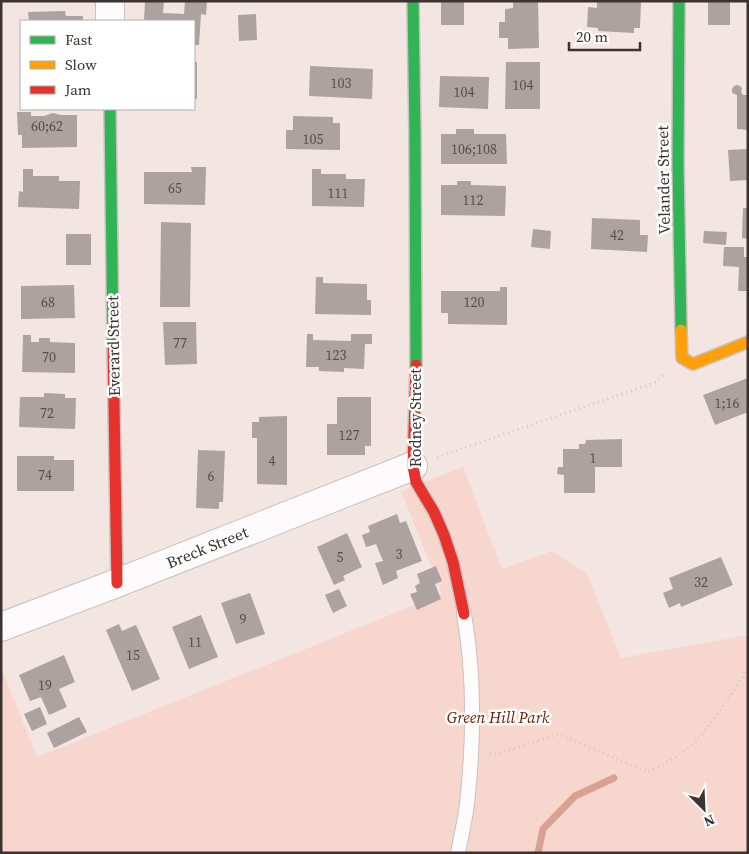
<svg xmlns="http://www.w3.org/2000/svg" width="749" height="854" font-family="'Source Serif 4',serif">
<rect width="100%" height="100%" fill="#f3e6e2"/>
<path fill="#f7d7cd" d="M463,467L502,569L552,551L587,574L621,658L748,635V853H1V667L37,757L442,594L401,491Z"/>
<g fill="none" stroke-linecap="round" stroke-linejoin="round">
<path stroke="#d8a192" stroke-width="7" d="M538,853L543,829L575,796L614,778"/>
</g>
<path fill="#aca29f" d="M145,1H164L163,13L184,14L185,1H207L206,15L201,14L199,45H194V21H144Z
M441,1H464V25H441Z
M513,1H538L539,48L508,49V38H499V22H505V9L513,8Z
M597,1H641L640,28H634V33L598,31V28L587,27L588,7L597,8Z
M708,1H730V25H708Z
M65,11L66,16H83V21H29L28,12Z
M256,14L257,40L239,41L238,15Z
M194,62H197V99H194Z
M506,62H540V109H505Z
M310,66L373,69L372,99L309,96Z
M440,76L489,77L488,109L439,107Z
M737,85L740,86L742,88L741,92L743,95H748V130L737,129V95L734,94L732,92V89L734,86Z
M17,112H31V116H44L53,113L61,115H77V147L22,148V135H18Z
M293,116L333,117V123H340V150L286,149V130H293Z
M456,129H474V134H506L507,164H441V134H456Z
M748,149V180L730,181L728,150Z
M191,167H206L205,205L144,204V172H192Z
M23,169H33V176H59V181H80L79,209L18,207L19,191L23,192Z
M312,169H321V174H346V179H365L364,207L312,206Z
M457,181H471V185L506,186L505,216L441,215V185H457Z
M743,208H748V239L742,238Z
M592,218L640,220V235H648L647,252L591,249Z
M161,222L191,223L190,307H160Z
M533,229L551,231L550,249L531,247Z
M704,231L727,232L726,245L703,243Z
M66,234H91V265H66Z
M724,247H744V257H748V291H738L739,267L723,266Z
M316,277H323V283L367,284V300H371V315L315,314Z
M74,285L75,318L21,319V286Z
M500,287H507V325L448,324V313H441V291H500Z
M163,322H196L197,364L165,365Z
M307,334H313V340L351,341V334H372V344H365L364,369L344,368V372L319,371V367H306Z
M23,335H31V342H39V338H50V342L75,343V373L22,372Z
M748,378V412L715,425L703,395Z
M44,393L65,394V398H76L75,429L19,427L20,397H44Z
M337,397H371V446H365V455H327V424H337Z
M287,416V485L257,484V438H252V422H259V417Z
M622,439V467H595V493H564V475L557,474L558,467H563V449H579V444H585L586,440Z
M198,450L225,451L223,502H219V509L196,508Z
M17,456H54V460H74V491H17Z
M397,514L400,523L406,521L422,561L396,571L398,578L383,585L375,563L383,561L376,544L366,547L362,535L370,532L368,526Z
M347,533L362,567L343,576L345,580L334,585L317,547Z
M721,557L733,585L681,607L680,603L669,608L663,593L673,589L669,578Z
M436,566L442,581L435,584L441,599L417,610L410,594L417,592L415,586L420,583L417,574Z
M339,589L347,606L333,613L325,595Z
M250,593L265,634L236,644L221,603Z
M201,615L218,657L189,669L172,627Z
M119,624L122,631L136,625L160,679L132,691L106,630Z
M64,655L75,682L59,689L67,707L49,715L41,697L30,701L19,675Z
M40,707L47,724L32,731L24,714Z
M79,717L87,732L54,748L47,733Z"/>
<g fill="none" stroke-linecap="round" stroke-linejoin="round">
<defs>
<path id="lane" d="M458,853C461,837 465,820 467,804C474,740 475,677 464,614"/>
<path id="street" d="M110,1V21
M1,627L117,583L413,466"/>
<path id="fast" d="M413,1L415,135L416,365
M679,1L678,165L681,330
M110,109L113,344"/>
<path id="slow" d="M681,330L682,358L693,364L748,342"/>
<path id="jam" d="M113,344L117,583
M416,365L413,466L416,482L434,512L444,535L453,562L464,614"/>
</defs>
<use href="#lane" stroke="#cbc1be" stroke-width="16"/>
<use href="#street" stroke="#cbc1be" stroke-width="30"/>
<use href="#fast" stroke="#cbc1be" stroke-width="14"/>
<use href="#slow" stroke="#cbc1be" stroke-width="14"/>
<use href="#jam" stroke="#cbc1be" stroke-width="14"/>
<path stroke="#cec9c7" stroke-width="3" stroke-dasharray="1 4" stroke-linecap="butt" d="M437,457L654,383L663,375
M490,753L497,754L558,734L648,772C661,766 683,754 694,743C715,721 730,694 748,670"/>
<use href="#lane" stroke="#fdfbfb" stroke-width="14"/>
<use href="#street" stroke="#fdfbfb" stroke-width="28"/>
<use href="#fast" stroke="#30b455" stroke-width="11"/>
<use href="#slow" stroke="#ff9f0a" stroke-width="11"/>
<use href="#jam" stroke="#e5322d" stroke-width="11"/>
</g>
<g text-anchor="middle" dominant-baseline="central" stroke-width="5" stroke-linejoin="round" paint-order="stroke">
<g font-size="14" fill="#584e4c">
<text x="341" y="83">103</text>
<text x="523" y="85">104</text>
<text x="464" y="92">104</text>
<text x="47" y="126">60;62</text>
<text x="313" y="139">105</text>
<text x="474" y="149">106;108</text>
<text x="175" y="188">65</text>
<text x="338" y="193">111</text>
<text x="473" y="200">112</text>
<text x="617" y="235">42</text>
<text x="48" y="302">68</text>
<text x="474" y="302">120</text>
<text x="180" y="343">77</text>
<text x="336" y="355">123</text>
<text x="49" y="357">70</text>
<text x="727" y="403">1;16</text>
<text x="47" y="413">72</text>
<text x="349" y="435">127</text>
<text x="593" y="458">1</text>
<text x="272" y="461">4</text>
<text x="45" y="475">74</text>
<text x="211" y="476">6</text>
<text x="399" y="554">3</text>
<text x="340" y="557">5</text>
<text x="701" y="582">32</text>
<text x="243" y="619">9</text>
<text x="195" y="642">11</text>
<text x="133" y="655">15</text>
<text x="45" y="685">19</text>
</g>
<g font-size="16" fill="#3c3230" stroke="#fff">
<text transform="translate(663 180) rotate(-91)">Velander Street</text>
<text transform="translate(113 346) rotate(-91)">Everard Street</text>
<text transform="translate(415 418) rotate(-90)">Rodney Street</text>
<text transform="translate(207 547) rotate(-22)">Breck Street</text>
</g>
<g font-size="16" font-style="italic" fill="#701900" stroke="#fff">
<text x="498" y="717">Green Hill Park</text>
</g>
</g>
<rect width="749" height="854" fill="none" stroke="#3c3230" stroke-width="5"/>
<rect x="20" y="20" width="175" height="90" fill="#ffffff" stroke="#b1adac"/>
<rect x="30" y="36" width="25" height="8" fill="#30b455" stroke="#b1adac"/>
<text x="65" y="45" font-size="15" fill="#3c3230">Fast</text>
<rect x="30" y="61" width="25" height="8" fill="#ff9f0a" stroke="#b1adac"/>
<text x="65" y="70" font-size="15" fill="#3c3230">Slow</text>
<rect x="30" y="86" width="25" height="8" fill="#e5322d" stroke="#b1adac"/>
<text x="65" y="95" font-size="15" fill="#3c3230">Jam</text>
<g transform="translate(704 809) rotate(156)" stroke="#ffffff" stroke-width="4" paint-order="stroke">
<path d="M0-4L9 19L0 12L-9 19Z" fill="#3c3230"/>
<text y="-8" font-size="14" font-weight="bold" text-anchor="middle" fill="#3c3230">N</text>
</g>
<path d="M569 42v8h71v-8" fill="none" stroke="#3c3230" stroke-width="2.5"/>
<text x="576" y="42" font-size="15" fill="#3c3230" stroke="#ffffff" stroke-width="4" paint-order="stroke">20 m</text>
</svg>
